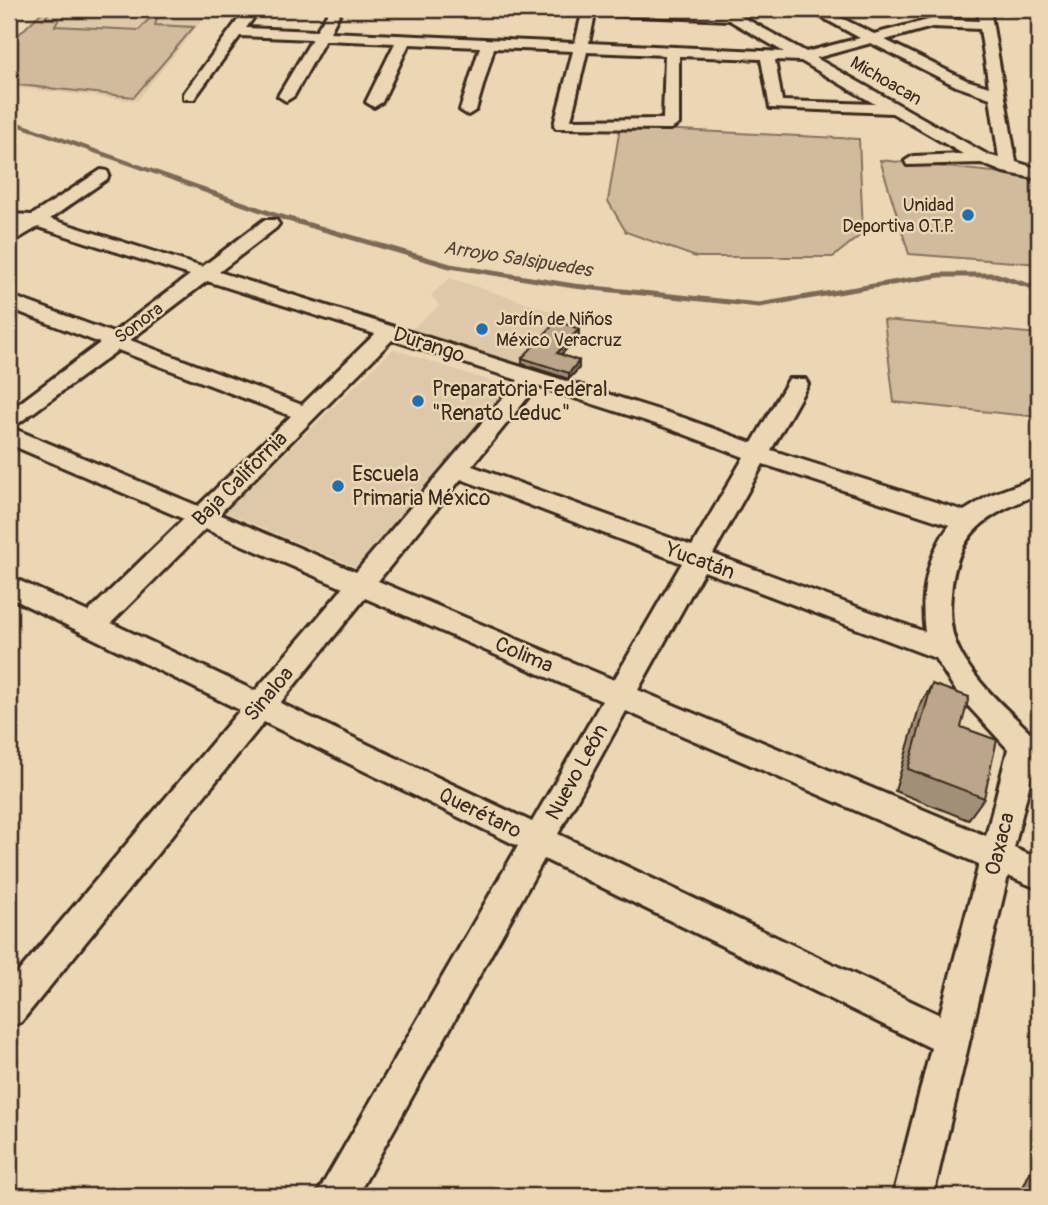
<svg xmlns="http://www.w3.org/2000/svg" width="1048" height="1205" font-family="Pangolin,sans-serif">
<rect width="100%" height="100%" fill="#ecd7b5"/>
<filter id="ink" filterUnits="userSpaceOnUse"><feTurbulence type="fractalNoise" baseFrequency=".0143" numOctaves="2"/><feDisplacementMap in="SourceGraphic" scale="14" xChannelSelector="R" yChannelSelector="G"/><feConvolveMatrix kernelMatrix="1 2 1 2 8 2 1 2 1" color-interpolation-filters="sRGB"/></filter>
<g filter="url(#ink)">
<path fill="#ddc8a8" d="M44,9H211L137,101L9,87V42Z
M450,278L566,316L521,365L395,343L439,306L431,295Z
M393,349L508,387L356,567L225,512Z"/>
<path fill="#d0bb9c" stroke="#86725d" stroke-width="2" d="M45,9H52L44,19H59L55,26L139,30L149,19H157L155,25L194,27L134,97L9,84V44Z
M620,127L859,139L863,233L833,257H696L626,232L608,201Z
M880,160L1039,177V264L909,254Z
M884,320L1039,334V417L894,402Z"/>
<g fill="none" stroke-linecap="round" stroke-linejoin="round">
<path stroke="#7c6955" stroke-width="4.5" d="M9,121L206,190"/>
<path stroke="#7c6955" stroke-width="5" d="M201,189L278,216L450,266L574,286L759,305L940,275H995L1039,289"/>
<defs>
<path id="minor" d="M246,9H260L246,28L316,31L330,9H342L330,32L575,43L583,9L714,11L713,9H728L806,52L860,38L807,9H823L874,34L932,19L979,21L978,9H990L1016,162L1039,169V179L1003,172L981,163L907,165L905,161L913,156L963,154L892,113L770,108L761,59L679,56V124L671,129L556,128L554,125L573,51L494,48L476,110L468,115L460,110L480,47L409,44L382,102L374,107L366,102L395,43L325,40L294,96L286,101L278,96L312,39L240,36L194,99H184V93ZM595,14L729,20L784,52L589,43ZM932,27L980,29L989,87L966,80L885,40ZM871,43L956,86L990,98L999,158L988,155L816,58ZM587,52L665,55L663,119L571,120ZM775,60L801,61L875,104L782,101Z
M101,170L107,171L109,175L107,179L50,219L202,267L264,220H276L279,224L276,228L219,272L684,418L752,443L789,379H805L808,384L771,450L964,511L990,495L1039,477V494C985,515 956,532 951,594C949,614 950,634 960,652C977,685 1008,710 1034,736L1039,745L1014,848L1039,859V889L1008,876L933,1196H893L931,1048L544,859L357,1196H316L518,846L264,722L21,1022L9,1027V983L240,710L9,597V576L88,612L184,519L9,444V411L100,343L9,308V295L113,333L190,275L38,227L9,244V231L18,225L9,224V214L32,215ZM207,281L375,334L302,405L130,340ZM392,340L518,380L356,572L219,514ZM118,350L291,416L198,506L12,428ZM537,386L668,428L744,457L692,546L472,466ZM763,464L950,525C927,554 920,596 925,632L713,554ZM461,479L682,563L614,680L378,581ZM205,529L343,588L255,691L111,623ZM704,571L935,658L960,697L1008,749L986,836L638,690ZM365,598L602,701L532,822L280,703ZM626,711L979,864L940,1015L558,834Z"/>
</defs>
<use href="#minor" stroke="#3b2a1e" stroke-width="6"/>
<use href="#minor" fill="#ecd7b5" fill-rule="evenodd"/>
</g>
<path fill="#a18f78" stroke="#3b2a1e" stroke-width="2" d="M579,335L561,355L579,361V368L569,379L522,364V358Z
M932,684L961,727L984,798L968,820L895,791L919,708Z
M1039,1152V1196H1019Z"/>
<path fill="#837461" stroke="#3b2a1e" stroke-width="2" d="M579,329V335L556,360L557,353Z
M579,361V368L569,379V373Z"/>
<path fill="#bba68b" stroke="#3b2a1e" stroke-width="2" d="M557,321L579,329L557,353L579,361L569,373L522,358Z
M932,684L969,697L961,727L997,740L984,798L908,769Z"/>
</g>
<g fill="#1f6fb2" stroke="#ecd7b5" stroke-width="2.5">
<circle cx="968" cy="215" r="7"/>
<circle cx="482" cy="329" r="7"/>
<circle cx="418" cy="401" r="7"/>
<circle cx="338" cy="486" r="7"/>
</g>
<g text-anchor="middle" dominant-baseline="central" stroke-width="5" stroke-linejoin="round" paint-order="stroke">
<g font-size="18" fill="#3b2a1e" stroke="#ecd7b5">
<text transform="translate(886 81) rotate(30)">Michoacan</text>
<text transform="translate(139 323) rotate(-37)">Sonora</text>
</g>
<g font-size="18" fill="#3b2a1e" stroke="#ecd7b5" text-anchor="end">
<text x="954" y="205">Unidad<tspan x="954" dy="21">Deportiva O.T.P.</tspan></text>
<text x="496" y="319" text-anchor="start">Jardín de Niños<tspan x="496" dy="21">México Veracruz</tspan></text>
</g>
<g font-size="19" font-style="italic" fill="#564435" stroke="#ecd7b5">
<text transform="translate(518 259) rotate(9)">Arroyo Salsipuedes</text>
</g>
<g font-size="21" fill="#3b2a1e" stroke="#ecd7b5">
<text transform="translate(429 345) rotate(18)">Durango</text>
<text transform="translate(240 479) rotate(-45)">Baja California</text>
<text transform="translate(700 561) rotate(20)">Yucatán</text>
<text transform="translate(524 655) rotate(23)">Colima</text>
<text transform="translate(269 694) rotate(-50)">Sinaloa</text>
<text transform="translate(577 772) rotate(-61)">Nuevo León</text>
<text transform="translate(480 813) rotate(26)">Querétaro</text>
<text transform="translate(1000 844) rotate(-76)">Oaxaca</text>
</g>
<g font-size="21" fill="#3b2a1e" stroke="#ecd7b5" text-anchor="start">
<text x="432" y="389">Preparatoria Federal<tspan x="432" dy="24">"Renato Leduc"</tspan></text>
<text x="352" y="474">Escuela<tspan x="352" dy="24">Primaria México</tspan></text>
</g>
</g>
<rect width="1048" height="1205" fill="none" stroke="#ecd7b5" stroke-width="35"/>
<rect x="18" y="18" width="1013" height="1170" fill="none" stroke="#3b2a1e" stroke-width="2.5" filter="url(#ink)"/>
</svg>
